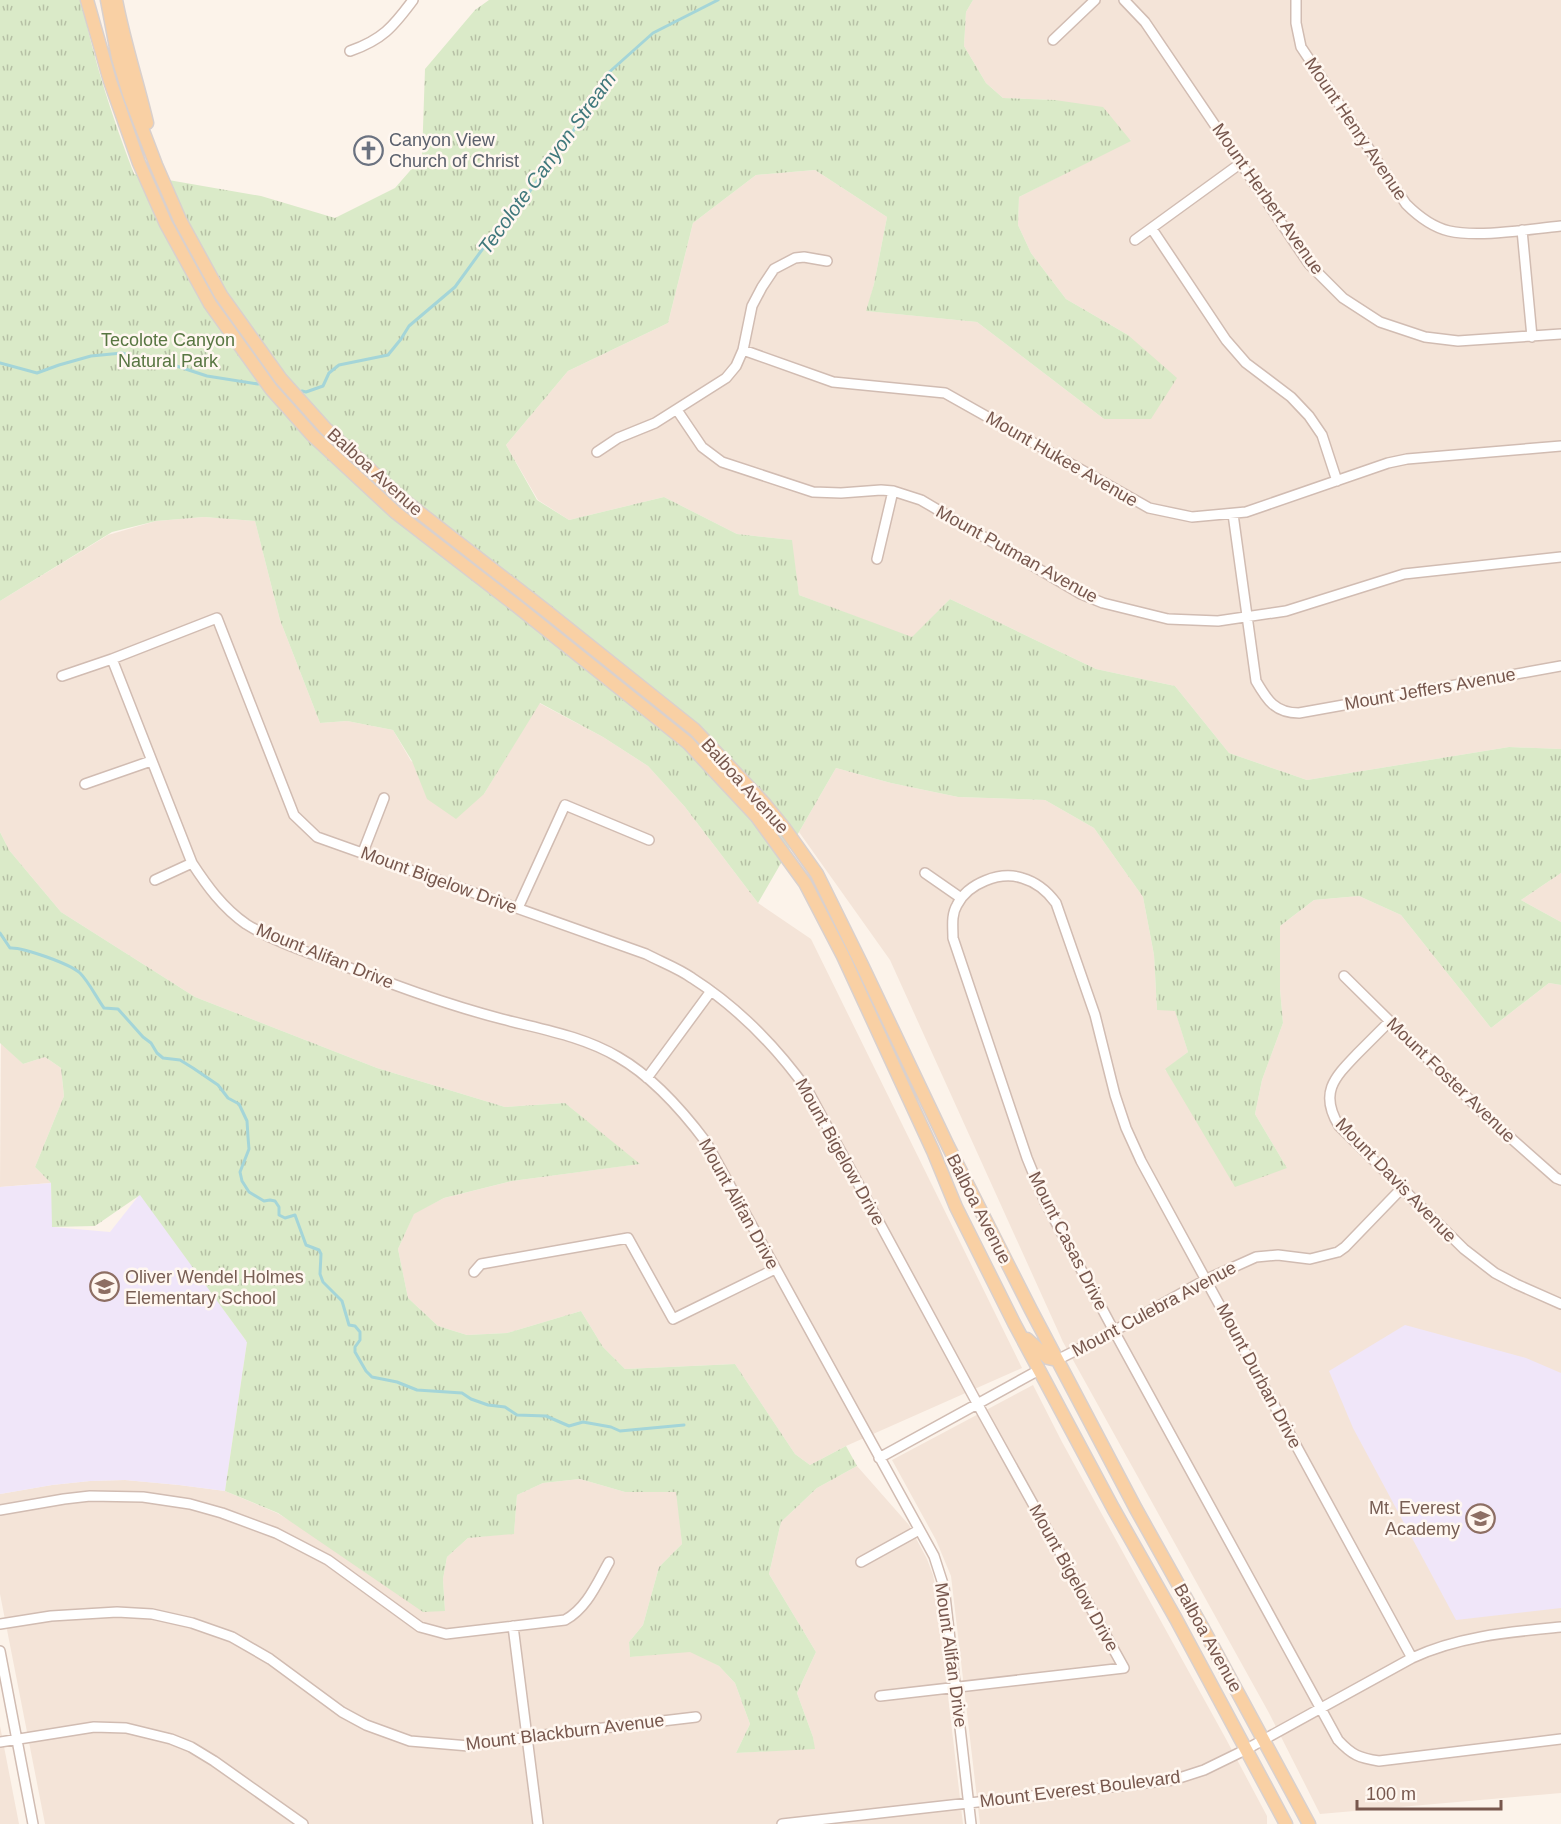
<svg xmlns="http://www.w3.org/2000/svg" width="1561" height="1824" font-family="Helvetica,sans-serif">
<defs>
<pattern id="park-tufts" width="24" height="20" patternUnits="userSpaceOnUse" patternTransform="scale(1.5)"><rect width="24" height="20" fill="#daeac8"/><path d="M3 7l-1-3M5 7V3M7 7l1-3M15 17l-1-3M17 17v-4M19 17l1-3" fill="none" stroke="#b6c0a5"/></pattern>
</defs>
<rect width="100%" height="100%" fill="#fcf3ea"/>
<path fill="#f4e4d8" d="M973,0H1561V749L1509,747L1307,780L1229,753L1175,686L1096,669L950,599L912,638L799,595L791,540L737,534L664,497L569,520L538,500L506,445L568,371L668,323L693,223L756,175L815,170L887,217L874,284L867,311L977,322L1104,419L1128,335L1066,299L1031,253L1018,225L1019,197L1131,140L1055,100L1003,98L986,83L964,46L966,12Z
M204,517L255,521L280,620L320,723L347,721L393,730L411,761L484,794L539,703L603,737L648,766L685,807L758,903L811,939L1022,1368L846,1446L810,1465L795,1454L735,1364L625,1369L603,1347L581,1311L507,1333L467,1335L438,1326L408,1298L398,1249L414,1213L444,1198L512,1181L639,1164L565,1103L505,1107L377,1068L195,997L61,912L9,850L0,832V601L108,535L156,521Z
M836,768L891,783L958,797L1045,800L1094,828L1143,897L1154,955L1157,1010H1175L1188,1052L1165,1070L1287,1168L1255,1114L1262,1080L1283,1023L1280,989V926L1314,900L1359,896L1401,915L1491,1028L1549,983L1561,985V1793L1320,1814L1269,1713L1063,1342L890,960L799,832Z
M1561,873V922L1521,900Z
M1,1043L23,1064L45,1057L61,1068L64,1096L35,1167L51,1183L0,1187Z
M1033,1385L1062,1442L1226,1739L1267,1816V1824H980L951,1576L936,1540L892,1460Z
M857,1466L909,1525L927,1559L933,1575L935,1585L963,1824H45L0,1594V1494L52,1485L90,1481L125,1480L179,1485L225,1491L277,1513L445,1611L443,1579L447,1557L468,1538L514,1533L517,1495L543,1483L580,1479L625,1492H677L682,1544L659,1567L643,1625L629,1642L630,1657L690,1651L719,1666L735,1683L750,1724L736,1753L814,1748L813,1737L797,1693L816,1652L769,1574L781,1522L817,1488Z
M0,1726L19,1824H0Z"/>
<path fill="#f0e6f9" d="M51,1183L53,1227L110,1232L140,1194L247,1342L225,1491L179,1485L125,1480L90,1481L52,1485L0,1494V1187Z
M1405,1325L1526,1358L1561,1373V1608L1456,1620L1353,1428L1329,1371Z"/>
<path fill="url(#park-tufts)" d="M0,0H81C94,60 112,117 134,174L261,196L335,218L395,188L422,157L425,69L475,10L489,0H973L966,12L964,46L986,83L1003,98L1055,100L1103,107L1131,141L1019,197L1018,225L1031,253L1066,299L1128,335L1177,378L1151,419H1104L977,322L866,311L874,284L887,217L815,170L756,175L693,223L668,323L568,371L506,445L537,500L569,520L664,497L737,534L792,540L799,595L912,637L950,599L1096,669L1175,686L1229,753L1307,780L1509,747L1561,749V873L1521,900L1561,922V985L1549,983L1491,1028L1401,915L1359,896L1314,900L1280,926V989L1283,1023L1262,1080L1255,1114L1287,1168L1235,1187L1165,1069L1188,1052L1175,1011L1157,1010L1154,955L1143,897L1094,828L1045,800L958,797L891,783L836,768L758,903L685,807L648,766L603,737L540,703L484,794L456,819L427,799L412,761L393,730L347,721L320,723L280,620L255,521L204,517L156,521L112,532L0,601Z
M0,832L9,850L61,912L195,997L377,1068L505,1107L565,1103L640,1164L512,1181L444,1198L414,1214L398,1249L408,1298L438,1326L467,1335L507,1333L581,1311L603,1347L625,1369L735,1364L795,1454L810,1465L846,1446L857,1466L817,1488L781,1522L769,1574L816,1652L797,1693L813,1737L815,1749L736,1753L750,1724L735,1683L719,1666L690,1652L630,1657L629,1642L643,1625L659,1567L682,1544L676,1492H625L580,1479L543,1483L517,1495L514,1534L468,1538L447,1557L443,1579L445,1611L423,1612L278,1513L225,1491L247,1342L140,1195L95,1226L52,1227L51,1183L35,1167L64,1096L61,1068L45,1057L23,1064L0,1043Z"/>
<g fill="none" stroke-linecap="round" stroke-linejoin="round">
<path stroke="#a4d5d8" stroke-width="3" d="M0,363L37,373L59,365L91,356L122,353L138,359L152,358L207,376L258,384
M302,391L306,392L323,386L329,373L339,365L388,355L401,339L409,326L455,287L484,247L519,206L540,177L572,133L606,75L653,33L718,0
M0,933L10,948C23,947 70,964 80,973C89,982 96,997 104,1008L118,1009L143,1037L151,1043L157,1053L163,1058L180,1060L193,1068L218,1085L228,1098L239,1104L247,1121L248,1137L249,1149L240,1172L242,1181L249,1192L264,1201L270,1200L275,1201L279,1207V1215L285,1218L295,1215L306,1245L319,1250L321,1254L320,1274L323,1282L342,1301L349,1325L355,1326L360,1332V1340L355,1347V1352L366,1371L372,1377L397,1382L417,1390L462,1393L471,1399L488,1405L505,1407L517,1415L546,1416L569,1426L583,1422L611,1427L620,1431L684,1425"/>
<defs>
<path id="minor" d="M1124,0L1145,22L1309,264L1343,298L1380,322L1425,337L1458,341L1561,334
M1296,0V23L1301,47L1406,204C1418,216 1432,227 1449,231C1479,238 1529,229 1561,226
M1053,40L1095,0
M350,51C382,40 393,27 413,0
M1152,229L1226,340L1246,363L1291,397L1309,416L1322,435L1337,481
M1522,230L1532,337
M1135,240L1241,163
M743,350L833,382L945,393L1149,508L1192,517L1246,512L1388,463L1407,459L1561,446
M677,410L702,447L722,462L813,492L841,493L881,490L893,491L921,500L1081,594L1103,603L1168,619L1218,621L1286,611L1404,574L1561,557
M597,452L618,438L655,423L726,378L736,366L743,350L752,306L762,287L774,269L795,258L804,257L827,261
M1233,514L1256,681C1267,700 1275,713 1299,713L1561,666
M877,559L893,491
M112,659L192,863C207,886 223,908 246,924C273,941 304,951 334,962C389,983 444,1004 502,1019C540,1029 583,1036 618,1057C653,1077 682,1110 706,1142L934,1556L944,1587L971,1824
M62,676L112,659L217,618L294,815L317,837L646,954C661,962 678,968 692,978C739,1008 775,1045 808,1091L983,1414L1124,1668L880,1696
M85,784L151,761
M363,852L384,798
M925,873L961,898
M155,880L192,863
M518,908L565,805L649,840
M1344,976L1486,1116L1556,1178L1561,1180
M1390,1021C1379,1032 1368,1043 1357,1054C1334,1078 1319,1093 1339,1126L1464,1249L1495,1273L1516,1284L1561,1304
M647,1078L711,991
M474,1272L481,1264L628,1238L673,1319L775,1269
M1057,1360L1114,1331L1207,1279L1256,1257L1278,1255L1310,1259L1338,1252L1345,1247L1402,1188
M879,1458L1039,1370
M0,1510L64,1499L90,1496L143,1497L190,1504L222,1513L276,1533L328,1560L420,1627L446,1634L565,1620C587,1608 597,1583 609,1562
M861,1562L919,1530
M0,1624L51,1616L117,1612L152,1614L192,1623L232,1637L270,1659L342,1712L366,1725L410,1741L469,1746L527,1737L696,1717
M513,1626L538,1824
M0,1651L33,1824
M1412,1658L1141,1161L1126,1128L1115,1095L1095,1015L1056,903C1048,892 1036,882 1022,878C1000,871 968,883 957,905C951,915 953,927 953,938L1027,1158L1045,1202L1114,1331L1338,1740C1352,1755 1359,1758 1379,1761L1561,1739
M0,1742L94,1727L126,1728L171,1739L191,1747L214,1761L303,1824
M782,1824L1173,1780L1204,1770L1245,1750L1412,1658C1459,1636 1510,1632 1561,1627"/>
<path id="major" d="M87,0L110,81L139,163L166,224L210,304L271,389L312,435L395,512L518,607L688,743L757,817L805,883L843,956L933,1151L956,1207L1014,1323L1113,1508L1176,1619L1286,1824
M107,0L118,58L129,94L156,165L180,220L221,295L281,379L326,429L401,498L545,610L694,729L764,803L785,829L817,874L862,965L948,1146L1031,1310L1136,1509L1206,1634L1309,1824
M116,0C124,42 137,81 147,123
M1027,1339L1048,1358L1057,1360"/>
</defs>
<use href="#minor" stroke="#d1bcb2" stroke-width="12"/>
<use href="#major" stroke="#d9d0cd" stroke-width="15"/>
<use href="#minor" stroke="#fff" stroke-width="9"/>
<use href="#major" stroke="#f9d0a4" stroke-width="12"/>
</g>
<defs>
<symbol id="church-ring" viewBox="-11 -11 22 22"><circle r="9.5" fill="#fff7f0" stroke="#6b7280" stroke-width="1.5"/><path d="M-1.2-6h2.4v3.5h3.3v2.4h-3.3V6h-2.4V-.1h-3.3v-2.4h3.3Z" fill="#6b7280"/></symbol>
<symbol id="school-ring" viewBox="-11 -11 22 22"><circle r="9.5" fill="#fff7f0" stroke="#8d6e63" stroke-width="1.5"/><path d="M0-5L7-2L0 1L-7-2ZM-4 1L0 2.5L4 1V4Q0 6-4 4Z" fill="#8d6e63"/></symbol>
</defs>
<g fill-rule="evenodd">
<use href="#church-ring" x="352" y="134" width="33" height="33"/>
<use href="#school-ring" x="88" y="1270" width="33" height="33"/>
<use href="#school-ring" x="1464" y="1502" width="33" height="33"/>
</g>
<g text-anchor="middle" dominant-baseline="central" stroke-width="5" stroke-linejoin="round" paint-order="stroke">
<g font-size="18" fill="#77574d" stroke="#fff7f0">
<text transform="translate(1356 129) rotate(56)">Mount Henry Avenue</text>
<text transform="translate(1268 199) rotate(55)">Mount Herbert Avenue</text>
<text transform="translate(1062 459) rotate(30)">Mount Hukee Avenue</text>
<text transform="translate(375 472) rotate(42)">Balboa Avenue</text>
<text transform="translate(1017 554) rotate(29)">Mount Putman Avenue</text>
<text transform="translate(1430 689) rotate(-10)">Mount Jeffers Avenue</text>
<text transform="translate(745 786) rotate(48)">Balboa Avenue</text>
<text transform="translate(439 880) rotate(20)">Mount Bigelow Drive</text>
<text transform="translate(325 956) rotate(22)">Mount Alifan Drive</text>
<text transform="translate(1451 1080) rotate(44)">Mount Foster Avenue</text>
<text transform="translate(840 1152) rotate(61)">Mount Bigelow Drive</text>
<text transform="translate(1396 1180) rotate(46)">Mount Davis Avenue</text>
<text transform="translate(739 1204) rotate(61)">Mount Alifan Drive</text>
<text transform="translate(979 1209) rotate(63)">Balboa Avenue</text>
<text transform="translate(1068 1241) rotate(63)">Mount Casas Drive</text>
<text transform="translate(1154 1309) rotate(-28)">Mount Culebra Avenue</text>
<text transform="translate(1259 1376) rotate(62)">Mount Durban Drive</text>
<text transform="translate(1074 1578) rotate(61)">Mount Bigelow Drive</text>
<text transform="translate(1208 1638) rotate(61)">Balboa Avenue</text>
<text transform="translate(951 1655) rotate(82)">Mount Alifan Drive</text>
<text transform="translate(565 1732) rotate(-7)">Mount Blackburn Avenue</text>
<text transform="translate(1080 1789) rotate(-7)">Mount Everest Boulevard</text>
</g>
<g font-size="18" fill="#5b616d" stroke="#fff7f0" text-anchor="start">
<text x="389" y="140">Canyon View<tspan x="389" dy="21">Church of Christ</tspan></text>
</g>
<g font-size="18" fill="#587642" stroke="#fff7f0">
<text x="168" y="340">Tecolote Canyon<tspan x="168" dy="21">Natural Park</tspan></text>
</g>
<g font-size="18" fill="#785e54" stroke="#fff7f0" text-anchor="start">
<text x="125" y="1277">Oliver Wendel Holmes<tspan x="125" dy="21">Elementary School</tspan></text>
<text x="1460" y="1508" text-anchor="end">Mt. Everest<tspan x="1460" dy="21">Academy</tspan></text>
</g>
<g font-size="20" font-style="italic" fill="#40787c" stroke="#fff7f0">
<text transform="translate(547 163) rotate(-54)">Tecolote Canyon Stream</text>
</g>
</g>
<path d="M1357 1800v9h144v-9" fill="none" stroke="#77574d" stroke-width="3"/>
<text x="1366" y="1800" font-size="18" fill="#77574d" stroke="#fff7f0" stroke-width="4.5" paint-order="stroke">100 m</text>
</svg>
